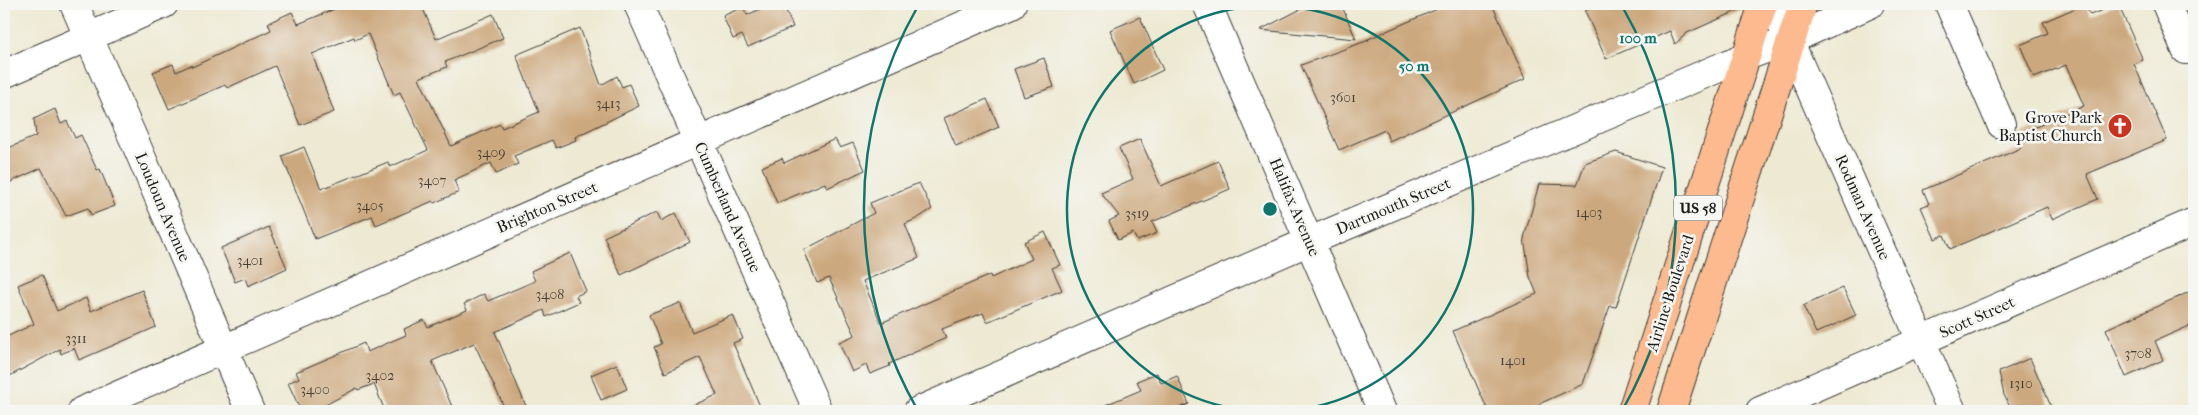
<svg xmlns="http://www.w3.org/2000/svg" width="2198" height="415" font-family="'IM FELL French Canon',serif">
<rect width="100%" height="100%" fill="#f6f6f2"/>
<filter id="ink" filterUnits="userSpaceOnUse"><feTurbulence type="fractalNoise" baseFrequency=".02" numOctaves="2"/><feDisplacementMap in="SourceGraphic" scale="10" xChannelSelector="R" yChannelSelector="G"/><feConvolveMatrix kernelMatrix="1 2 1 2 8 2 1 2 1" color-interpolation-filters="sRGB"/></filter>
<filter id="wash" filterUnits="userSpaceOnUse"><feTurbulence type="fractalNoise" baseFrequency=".0096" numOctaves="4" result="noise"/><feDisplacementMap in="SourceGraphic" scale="20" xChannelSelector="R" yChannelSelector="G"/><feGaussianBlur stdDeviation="1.12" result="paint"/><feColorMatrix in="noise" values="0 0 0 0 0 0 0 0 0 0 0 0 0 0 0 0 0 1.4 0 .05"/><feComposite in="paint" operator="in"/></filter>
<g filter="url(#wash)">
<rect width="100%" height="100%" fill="#ede9d2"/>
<g id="blocks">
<path fill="#cca87e" d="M347,4H421L436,39L493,14L503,38L445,62L447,67L419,78L451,146L500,124L502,128L539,112L516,55L580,28L601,85L617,76L622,87L629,84L639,106L575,137L576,140L556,148L552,140L514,156L518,164L496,174L491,163L454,180L459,192L434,203L433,201L376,225L372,216L315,239L282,156L304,147L321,189L388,162L390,167L428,150L400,92L394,95L368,34L355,40L354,37L312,54L334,112L300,125L275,66L227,88L225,85L169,109L153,72L173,64L176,72L191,65L192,67L271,30L268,23L292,12L298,24Z
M772,4H783L793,27L748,47L742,35L733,39L723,16L743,7L747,15Z
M1311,4H1341L1356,39L1260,30Z
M1449,4H1492L1525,79L1389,141L1385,130L1339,150L1301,65L1369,40H1366Z
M1601,4H1747L1746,7L1687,33L1675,44L1670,31L1606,59L1585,11Z
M2085,4L2090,15L2118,4L2143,60L2134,64L2167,140L2087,174L2098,199L2052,219L2047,207L1950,249L1944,235L1935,239L1921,207L1929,204L1923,190L2021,148L2015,136L2084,106L2066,65L2034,78L2020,45L2048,33L2043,22Z
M1140,17L1163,70L1134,84L1110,30Z
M1044,58L1054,87L1024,97L1014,69Z
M987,99L999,127L956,146L944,118Z
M55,109L61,124L67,121L75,138L81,135L97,170L100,169L115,206L91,215L88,208L66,216L41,168L4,185V150L36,136L34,119Z
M835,139L840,148L853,143L865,170L827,188L825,183L777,203L762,167L782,158L784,163Z
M1140,139L1161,186L1218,161L1230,189L1152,222L1157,233L1137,241L1133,233L1118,240L1109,221L1119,216L1101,193L1133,179L1119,148Z
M1616,152L1662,167L1616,307L1610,306L1583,384L1539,404L1543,411H1488L1453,331L1537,294L1530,277L1524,238L1539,184L1577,185L1585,163Z
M919,183L932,209L918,218L905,224L919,258L863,281L881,323L990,275L991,278L1032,259L1024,242L1045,232L1060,265L1052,268L1062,290L987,322L983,313L942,329L946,338L889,364L890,366L870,374L866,365L852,372L839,342L855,335L829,278L817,283L804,250L874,213L870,203Z
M657,212L661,221L676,213L690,242L621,275L604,237Z
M269,227L287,268L248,286L245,278L235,282L221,248Z
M570,253L586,291L576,296L579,302L546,317L544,310L495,332L528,411H506L474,343L432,361L454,411H385L374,384L358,390L357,388L314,411H301L288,383L299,378L296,372L364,343L367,352L406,335L404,329L424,320L428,327L467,310L464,304L484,294L488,301L535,281L531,271Z
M42,275L57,311L86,298L91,311L142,290L156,327L79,360L74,348L61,354L60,349L4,379V338L34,324L18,285Z
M1843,288L1856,315L1816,333L1803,306Z
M2194,290V324L2155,341L2163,360L2126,377L2106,329Z
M680,303L692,332L733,315L743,339L733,343L762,411H680L717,395L700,357L665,373L654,347L661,344L649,315Z
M2030,358L2053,411H2012L2004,395L1999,372Z
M617,364L627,389L601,400L591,375Z
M1157,373L1161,383L1177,376L1189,404L1172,411H1091L1141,390L1137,381Z"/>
</g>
</g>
<g filter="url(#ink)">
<use href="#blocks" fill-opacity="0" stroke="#3b3b37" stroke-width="1"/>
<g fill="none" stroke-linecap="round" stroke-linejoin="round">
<defs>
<path id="minor" d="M74,4L138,149L250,411
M638,4L818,411
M1207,4L1382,411
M1773,4L1952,411
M1949,4L2001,124
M2166,4L2186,50L2194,47
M4,74L164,4
M82,411L1012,4
M918,411L1310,241L1747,56L1790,40L1870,4
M1760,411L2194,222"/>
<path id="major" d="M1632,411L1763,4
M1671,411L1803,4"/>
</defs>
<use href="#minor" stroke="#3b3b37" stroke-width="30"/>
<use href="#major" stroke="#3b3b37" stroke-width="30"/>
<use href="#minor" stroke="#fff" stroke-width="28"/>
<use href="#major" stroke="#fcba8e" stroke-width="28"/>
</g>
</g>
<g fill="none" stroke="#0f766e" stroke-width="2.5">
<path d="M1252 411A203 203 0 1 1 1288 411"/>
<path d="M917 409A406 406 0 0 1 918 6M1622 6A406 406 0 0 1 1623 409"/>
</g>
<defs>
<symbol id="church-disc" viewBox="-11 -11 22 22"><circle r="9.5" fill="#c8321e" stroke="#f6f6f2"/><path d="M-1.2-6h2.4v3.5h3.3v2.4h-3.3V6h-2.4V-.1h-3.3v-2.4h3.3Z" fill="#fff"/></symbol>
</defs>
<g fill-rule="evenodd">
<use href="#church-disc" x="2106" y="112" width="28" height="28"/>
</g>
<g text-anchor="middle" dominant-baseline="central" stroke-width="5" stroke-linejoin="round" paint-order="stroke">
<g font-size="14" fill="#483f34">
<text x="1343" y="97">3601</text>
<text x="608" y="103">3413</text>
<text x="491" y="152">3409</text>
<text x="432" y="180">3407</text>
<text x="370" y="205">3405</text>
<text x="1589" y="212">1403</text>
<text x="1137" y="213">3519</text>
<text x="250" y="260">3401</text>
<text x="550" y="294">3408</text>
<text x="76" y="338">3311</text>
<text x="2138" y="353">3708</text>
<text x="1513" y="360">1401</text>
<text x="380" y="375">3402</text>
<text x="2021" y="383">1310</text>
<text x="315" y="389">3400</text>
</g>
<rect fill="#f6f6f2" stroke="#5d5d5c" stroke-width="1" x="1674" y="195.5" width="48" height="25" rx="4"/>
<g font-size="15" font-weight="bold" fill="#1c1c1c">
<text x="1698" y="208">US 58</text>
</g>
<g font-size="16" fill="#1c1c1c" stroke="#f6f6f2" text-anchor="end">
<text x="2102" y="117">Grove Park<tspan x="2102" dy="18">Baptist Church</tspan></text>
</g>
<g font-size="16" fill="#1c1c1c" stroke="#f6f6f2">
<text transform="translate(1393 206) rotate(-23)">Dartmouth Street</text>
<text transform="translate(163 207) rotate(67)">Loudoun Avenue</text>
<text transform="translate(547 207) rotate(-23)">Brighton Street</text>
<text transform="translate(728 207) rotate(66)">Cumberland Avenue</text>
<text transform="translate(1295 207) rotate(67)">Halifax Avenue</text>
<text transform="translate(1863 207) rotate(66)">Rodman Avenue</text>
<text transform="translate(1670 293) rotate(-72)">Airline Boulevard</text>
<text transform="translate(1977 317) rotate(-24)">Scott Street</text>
</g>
</g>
<circle cx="1270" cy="209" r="8" fill="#0f766e" stroke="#f6f6f2" stroke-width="2.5"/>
<g font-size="15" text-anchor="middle" font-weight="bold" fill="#0f766e" stroke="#f6f6f2" stroke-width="5" stroke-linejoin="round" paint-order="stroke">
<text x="1638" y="43">100 m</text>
<text x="1414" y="71">50 m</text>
</g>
<rect width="2198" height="415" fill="none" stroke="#f6f6f2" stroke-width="20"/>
</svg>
